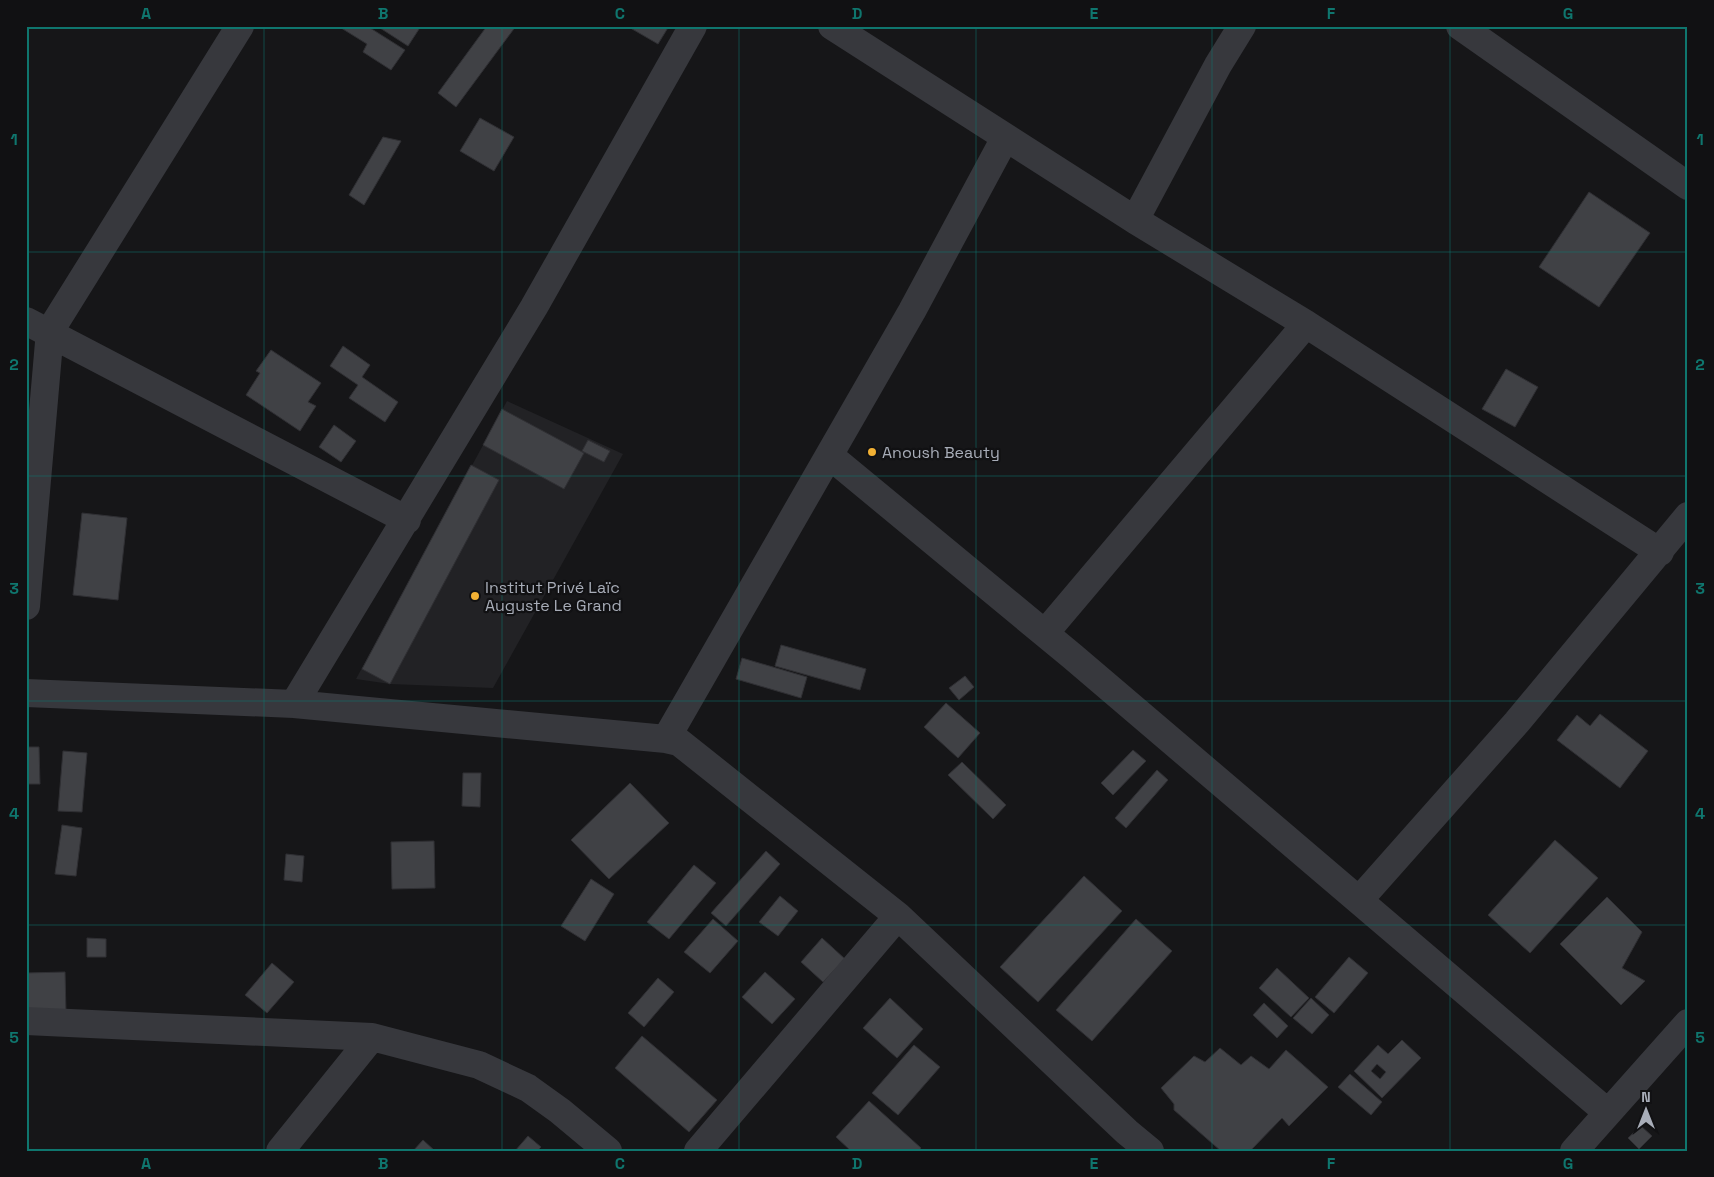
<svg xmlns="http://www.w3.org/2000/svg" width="1714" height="1177" font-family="'Space Grotesk',sans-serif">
<rect width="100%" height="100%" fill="#161618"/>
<path fill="#222225" d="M507,401L623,454L493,688L390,684L356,679Z"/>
<path fill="#404145" stroke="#303034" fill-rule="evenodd" d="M338,26H367L405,50L391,70L363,52L367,44Z
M377,26H421L408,46Z
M487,26H516L456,107L438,93Z
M627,26H669L658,44Z
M480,118L514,137L494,171L460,151Z
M383,137L401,141L364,205L349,195Z
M1589,192L1650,233L1599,307L1539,267Z
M343,346L370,365L362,377L398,402L385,422L349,398L358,385L330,366Z
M271,350L321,383L308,402L316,406L300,431L246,395L260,373L256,371Z
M1506,369L1538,387L1515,427L1482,409Z
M502,409L584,453L564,489L483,445Z
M334,425L356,441L341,462L319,447Z
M588,440L610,451L604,462L582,451Z
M471,465L499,480L390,684L362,669Z
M82,513L127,518L118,600L73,595Z
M781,645L866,669L860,690L775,666Z
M742,658L807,677L801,698L736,679Z
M965,676L974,687L959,700L949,688Z
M946,703L980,733L958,758L924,727Z
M1600,714L1648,751L1620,788L1557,740L1577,715L1590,726Z
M26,747H39L40,784H26Z
M1133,750L1146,761L1113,795L1101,783Z
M63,751L87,753L82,812L58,811Z
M962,762L1006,805L993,819L948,775Z
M1157,770L1168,780L1126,828L1115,818Z
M463,773H481L480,807L462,806Z
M630,783L669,823L609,879L571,840Z
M62,825L82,828L76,876L55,874Z
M1555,840L1598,878L1530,953L1488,915Z
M434,841L435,888L392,889L391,842Z
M766,851L780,864L726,926L711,913Z
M286,854L304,856L302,882L284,880Z
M694,865L716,883L669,939L647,922Z
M1084,876L1122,911L1038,1002L1000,967Z
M591,879L614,894L585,941L561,926Z
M780,896L798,911L778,936L759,922Z
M1607,897L1642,932L1622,968L1645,981L1621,1005L1560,944Z
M713,919L738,941L710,973L684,952Z
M1136,919L1172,951L1092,1041L1056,1010Z
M87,938L106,939V957H87Z
M822,938L845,959L823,982L801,962Z
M1349,957L1368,973L1334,1013L1315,997Z
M272,963L294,982L267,1013L245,995Z
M1277,968L1309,998L1291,1017L1259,988Z
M65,972L66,1013L26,1014V973Z
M765,972L795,999L772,1024L742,997Z
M658,978L674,992L644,1027L628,1013Z
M890,998L923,1029L897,1058L863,1028Z
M1311,998L1329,1015L1312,1034L1293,1018Z
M1264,1003L1288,1026L1277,1038L1253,1015Z
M642,1036L717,1100L689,1132L615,1068Z
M1402,1040L1421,1058L1382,1098L1354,1071L1378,1045L1388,1054ZM1377,1064L1386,1072L1380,1079L1371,1071Z
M914,1045L940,1067L898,1115L872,1093Z
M1220,1048L1241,1065L1251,1056L1269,1069L1286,1050L1328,1087L1289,1126L1282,1118L1252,1149L1254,1151H1221L1174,1110V1104L1161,1088L1194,1056L1205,1062Z
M1350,1074L1382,1102L1371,1115L1338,1087Z
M869,1101L921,1148L918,1151H851L836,1137Z
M1641,1126L1652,1136L1639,1149L1628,1138Z
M528,1136L541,1147L537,1151H515Z
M423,1140L435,1151H413Z"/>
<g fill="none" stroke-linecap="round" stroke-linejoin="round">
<path stroke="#37383d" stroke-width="28" d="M832,26L1135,220L1306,324L1660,552
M1460,26L1688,186
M1135,220L1218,65L1242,26
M26,321L407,520
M830,456L1072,656L1607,1112
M26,606L50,331L240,26
M1045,633L1306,324
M26,693L294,704L666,739L679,742L898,916L1127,1132L1150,1151
M294,704L534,307L693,26
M666,739L912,311L1005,138
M1360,899L1517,722L1688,516
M26,1021L372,1037L479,1065L528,1088L560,1111L608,1151
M280,1151L372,1037
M698,1151L898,916
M1574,1151L1688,1023"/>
</g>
<path fill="none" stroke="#0f766e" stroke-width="1" stroke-opacity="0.55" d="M264,26V1151M502,26V1151M739,26V1151M976,26V1151M1212,26V1151M1450,26V1151M26,252H1688M26,476H1688M26,701H1688M26,925H1688"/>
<g fill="#f2b134" stroke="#111113" stroke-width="2">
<circle cx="872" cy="452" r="5"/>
<circle cx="475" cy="596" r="5"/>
</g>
<g text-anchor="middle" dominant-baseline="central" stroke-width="4.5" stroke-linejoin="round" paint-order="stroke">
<g font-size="16" fill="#a8adb8" stroke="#111113" text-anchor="start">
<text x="882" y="452">Anoush Beauty</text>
<text x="485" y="587">Institut Privé Laïc<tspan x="485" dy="18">Auguste Le Grand</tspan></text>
</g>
</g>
<rect width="1714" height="1177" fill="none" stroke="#111113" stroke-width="55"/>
<g transform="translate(1646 1110)" stroke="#111113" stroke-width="4" paint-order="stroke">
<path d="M0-4L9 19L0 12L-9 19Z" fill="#a8adb8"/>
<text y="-8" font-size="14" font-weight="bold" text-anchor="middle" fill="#a8adb8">N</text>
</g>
<rect x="28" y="28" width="1658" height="1122" fill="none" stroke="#0f766e" stroke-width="2"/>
<g font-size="16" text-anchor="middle" font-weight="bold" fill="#0f766e">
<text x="146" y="19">A</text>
<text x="383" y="19">B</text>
<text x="620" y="19">C</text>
<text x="857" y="19">D</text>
<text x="1094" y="19">E</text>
<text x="1331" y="19">F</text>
<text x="1568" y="19">G</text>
<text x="14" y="145">1</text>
<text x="1700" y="145">1</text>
<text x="14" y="370">2</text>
<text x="1700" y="370">2</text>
<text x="14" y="594">3</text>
<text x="1700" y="594">3</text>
<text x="14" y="819">4</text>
<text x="1700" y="819">4</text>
<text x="14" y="1043">5</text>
<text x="1700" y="1043">5</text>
<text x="146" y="1169">A</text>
<text x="383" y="1169">B</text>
<text x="620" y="1169">C</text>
<text x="857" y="1169">D</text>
<text x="1094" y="1169">E</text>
<text x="1331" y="1169">F</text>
<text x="1568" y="1169">G</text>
</g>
</svg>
